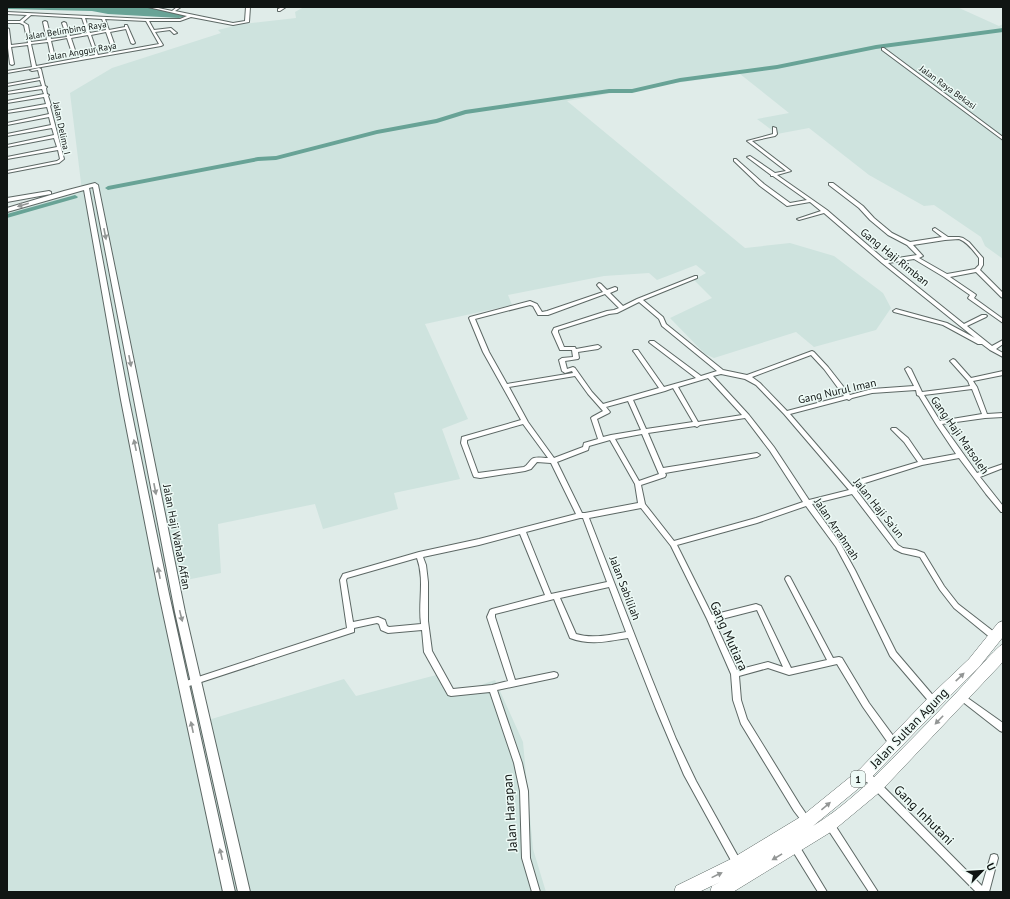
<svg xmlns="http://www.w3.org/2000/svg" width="1010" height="899" font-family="'PT Sans',sans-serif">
<rect width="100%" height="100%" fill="#e0ece9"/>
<path fill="#cee3de" d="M304,7H957L999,26L1003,24V259L985,246L981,237L934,205L924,206L869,175L809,128L777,134L757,119L789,113L740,74L655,86L635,92L612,93L567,101L745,248L790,243L834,256L883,293L891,308L876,330L814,347L796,332L714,358L705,354L670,318L712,298L694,280L706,273L696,265L657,280L649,273L604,276L508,295L512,305L425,324L468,419L442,429L460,479L394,493L398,509L323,529L315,504L218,524L221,573L176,582L205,721L344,679L356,696L444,673L453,695L495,680L523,742L533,849L546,892H7V212L82,191L70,93L112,68L221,33L218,30L242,24L296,18L295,12Z"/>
<path fill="#68a396" d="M7,7H146L186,16L179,18L108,14L92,11L7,9Z"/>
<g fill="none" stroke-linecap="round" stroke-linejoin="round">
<path fill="#68a396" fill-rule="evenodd" d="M1003,28V32L876,49L777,69L680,82L632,93H609L466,114L437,123L377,134L276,160L258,161L108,190L105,188L108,186L258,157L276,156L377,130L436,119L465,110L609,89H632L680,78L777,65L876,45Z
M75,195L78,197L77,198L7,218V214Z"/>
<defs>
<path id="minor" d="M148,7H154L172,11L177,7H181L175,11L233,23L245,21L246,7H250L249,22L233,25L191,17L180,21H149L154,30L171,28L177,33L174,34L170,30L155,32L163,45L161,46L7,73V71L32,67L28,45L11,47L14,64L12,65L10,64L8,48H7V28L9,29L11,45L28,43L24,25L20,23H7V21H20L27,15L7,14V12L147,19H180L187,16ZM31,15L82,18L87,33L70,36L66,23L64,22L62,23L67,37L51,39L47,22L45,21L43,22L47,40L31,42L28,25L23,22ZM85,18L102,19L106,30L90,33ZM105,19L146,21L159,44L98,55L91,35L106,32L111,46L113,47L115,46L110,32L126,29L131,43L133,44L135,43L127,25H125V27L109,30ZM88,35L95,55L36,66L31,44L48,42L51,57L53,58L55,57L51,41L67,38L72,53L74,54L76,53L71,38Z
M282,7H286L280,11H278V9Z
M882,48H884L1003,137V140L882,50Z
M39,68L41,69L45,86L47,87L46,88L47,94L49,95L48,96L51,105L50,106L64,159L59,163L7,173V171L57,161L60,159L58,150L7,159V157L57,147L54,138L7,147V145L54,135L52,128L7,136V134L51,125L49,117L7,125V123L49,114L47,107L7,113V111L46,104L44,97L7,103V101L44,94L42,89L7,94V92L42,86L40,80L7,86V84L40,78L38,70L32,71L30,70Z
M773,127L776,128L777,134L775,136L752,141L791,171L777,175L827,210L885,260L917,255L907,245L888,235L870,220L859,208L829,185V183H833L863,206L874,218L892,233L910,242L942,237L933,230V229L935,228L948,237H959L963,238L969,242L983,258V265L980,270L1003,293V298L1001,297L976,272L950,277L975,294L976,295L974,298L1003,319V323L969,299L968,298L970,295L944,277L914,259L888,263L964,324L982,315H986L987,316L986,317L967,326L992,346L1003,340V344L996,349L1003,353V357L990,350L982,344H978L943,325L894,312L893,311L896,309L947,323L975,338L882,263L824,213L799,220L797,219L821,211L810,202L787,206L760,186L734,161V159H736L764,184L790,203L807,200L773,176H771V175L747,157L750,156L775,173L786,171L747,141L773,134ZM959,239C967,242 974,251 979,258V265L975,269L947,274L919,258L923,256L913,245L945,240Z
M695,276H697V278L643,300L663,317L666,324L723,370L747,375L812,351L814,352L828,367L850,395L872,389L914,386L905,369L908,367L911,369L922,392L970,386L968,381L951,362L950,361L953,359L955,360L971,378L1003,371V375L973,381L977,387L987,414L1003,413V417L985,418L942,424L977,473L1003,464V468L980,477L1003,506V512H1001L986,494L959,458L922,465L865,483L857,491L898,545L903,548L916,550L924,553L944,586L958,604L998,635L999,637L998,639L995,640L992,639L954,608L940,590L920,557L902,553L894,549L852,494L812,504L840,543L855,570L896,652L937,700L938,702L937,704L934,705L931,704L890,656L850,573L836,547L806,506L757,523L677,545L712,615L756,604L761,606L791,668L827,660L785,579L786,577L788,576L790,577L833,658L839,657L842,658L869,703L897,741L898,744L897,747L894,748L891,747L863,707L837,664L789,675L768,668L739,676L741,700L747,719L800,805L811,821L810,824L807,825L804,824L794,811L741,724L733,700L731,674L707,619L671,546L641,508L589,518L651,677L676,739L696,781L740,860L741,863L740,866L737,867L734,866L684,775L656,709L628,638C607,641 591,646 570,638L554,599L495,614V617L515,680L554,672L557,673L558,675L557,677L554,678L497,690L522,763L528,791L530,858L540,892H532L522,858L520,791L514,763L490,692L451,696L448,695L424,652L422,630L388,633L381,630L379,624L377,623L354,628V632L351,633L183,688L180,687L179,685L180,683L183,682L347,628L340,580L343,574L419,552L479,539L576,514L551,463L537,462L531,469L525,471L480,478L474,477L473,475L461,443L462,437L521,420L483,352L469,318L470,317L530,301L537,304L542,312L547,311L603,292L597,285L599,283L601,284L607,290L615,287L617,288V290L610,293L623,306L637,299ZM605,294L619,308L614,310L607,311L554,328L552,332L560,350H572L573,357L562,358L559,360L562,371L565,373L572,371L573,373L507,384L489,352L475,319L530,305L533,306L538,315H548ZM639,302L659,319L662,326L717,371L701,376L654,341H650L649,342L650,343L696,378L664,387L638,350H634L633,351L634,352L659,388L603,404L592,392L575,368L573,367L567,369L565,361L578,359L579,358L578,352L598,349L601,347L598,345L576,349L575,347H564L558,332V330L609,314L617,313ZM811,355L824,369L844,396L787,411L760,383L752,377ZM721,374L745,379L756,385L784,414L849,490L809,500L774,447L749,415L713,376ZM575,376L588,394L603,411L592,417L591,418L598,439L584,443L583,447L554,458L528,422L509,387ZM708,378L742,415L698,422L678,387ZM673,388L693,422L646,429L633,400L665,391ZM972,389L982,414L940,421L924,395ZM916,390L917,395L919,396L936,424L956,454L923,460L908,438L896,428H892L891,429L904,442L918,462L861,479L853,487L790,414L847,399L849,400L852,398L872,393ZM628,401L641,430L611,435L603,437L597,419L609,413L610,412L606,407ZM745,418L770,451L803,502L756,518L674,541L645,504L641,485L665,477L666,475L665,473L757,457L760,455L757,453L663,468L648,433L695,426L697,427L700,425ZM523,424L548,458C544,458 538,457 534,458C530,459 528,465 524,467L478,473L467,443V440ZM642,434L659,474L639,481L615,439ZM610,440L635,484L638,503L585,513H582L557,462L588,450L589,446ZM580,518H583L607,582L551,594L526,532ZM520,534L545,595L492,609L490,610L487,617L508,681L492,685L453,689L432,651L428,621V582L426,565L423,557L479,545ZM417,558C425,580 418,602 421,624L389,627L387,626L385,620L378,617L353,622L346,580L347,578ZM609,587L626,632C609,635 592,639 576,634L560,598ZM757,610L783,667L768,662L737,670L714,621Z
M962,694L1003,723V732L1000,731L959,699L958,697L959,695Z
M865,770L868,771L982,886L991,855L994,854L997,855L998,858L989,892H976L862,777L861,774L862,771Z
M830,821L833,822L878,892H869L827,828L826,825L827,822Z
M795,843L798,844L827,892H818L792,850L791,847L792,844Z"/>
<path id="tertiary" d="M95,183L98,185L185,612L250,892H238L175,612L93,187L89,188L129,400L169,594L235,892H223L159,594L121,400L84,190L7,212V208L64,191Z
M49,191L51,192V194L7,202V198Z"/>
<path id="trunk" d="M1003,621V637L979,667L939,707L870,779L813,826C846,806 875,777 902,749C921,730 939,711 957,692C965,684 996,647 1003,644V661L1001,664L881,791L834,830L733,892H710L712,886L720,882L699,892H674L676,886L731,859L802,816L860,769L929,697L969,659L998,623Z"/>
</defs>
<use href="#minor" stroke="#5d6865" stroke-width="2"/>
<use href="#tertiary" stroke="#5d6865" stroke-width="2"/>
<use href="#trunk" stroke="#5d6865" stroke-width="1"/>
<use href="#minor" fill="#fff" fill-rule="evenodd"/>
<use href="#tertiary" fill="#fff" fill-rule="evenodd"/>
<use href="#trunk" fill="#fff" fill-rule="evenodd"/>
</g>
<defs><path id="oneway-solid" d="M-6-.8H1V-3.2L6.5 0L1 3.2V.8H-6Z"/></defs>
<g fill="#939695">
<use href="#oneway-solid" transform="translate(23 205) rotate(164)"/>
<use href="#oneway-solid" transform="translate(105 234) rotate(79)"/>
<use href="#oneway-solid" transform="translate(130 361) rotate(79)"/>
<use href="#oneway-solid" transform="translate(135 445) rotate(-102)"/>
<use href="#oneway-solid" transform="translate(155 489) rotate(79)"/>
<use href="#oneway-solid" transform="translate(159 573) rotate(-101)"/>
<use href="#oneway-solid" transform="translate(181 616) rotate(76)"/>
<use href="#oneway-solid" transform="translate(960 677) rotate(-44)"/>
<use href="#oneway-solid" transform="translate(939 720) rotate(134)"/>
<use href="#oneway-solid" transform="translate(192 727) rotate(-102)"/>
<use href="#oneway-solid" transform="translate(826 806) rotate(-40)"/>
<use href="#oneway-solid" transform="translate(221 854) rotate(-103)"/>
<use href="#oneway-solid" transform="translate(777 857) rotate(149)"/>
<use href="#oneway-solid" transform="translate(717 875) rotate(-26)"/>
</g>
<g text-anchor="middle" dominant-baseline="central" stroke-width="3" stroke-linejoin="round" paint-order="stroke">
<g font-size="9" fill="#101513" stroke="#edfaf6">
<text transform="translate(66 30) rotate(-9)">Jalan Belimbing Raya</text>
<text transform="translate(82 51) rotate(-10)">Jalan Anggur Raya</text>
<text transform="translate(948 87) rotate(36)">Jalan Raya Bekasi</text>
<text transform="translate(62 128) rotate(78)">Jalan Delima I</text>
</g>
<rect fill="#edfaf6" stroke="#525a57" stroke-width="1" x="851" y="771" width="14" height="16" rx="3"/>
<g font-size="10" font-weight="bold" fill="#101513">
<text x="858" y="779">1</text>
</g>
<g font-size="11" fill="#101513" stroke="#edfaf6">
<text transform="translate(895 257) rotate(39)">Gang Haji Rimban</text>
<text transform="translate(837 391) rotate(-13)">Gang Nurul Iman</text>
<text transform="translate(960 435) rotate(55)">Gang Haji Matsoleh</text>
<text transform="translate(879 508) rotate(51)">Jalan Haji Sa'un</text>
<text transform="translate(837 529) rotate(56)">Jalan Arrahmah</text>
<text transform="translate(177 537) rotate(79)">Jalan Haji Wahab Affan</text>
<text transform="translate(625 588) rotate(69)">Jalan Sabililah</text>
</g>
<g font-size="13" fill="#101513" stroke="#edfaf6">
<text transform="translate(729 636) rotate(66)">Gang Mutiara</text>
<text transform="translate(909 728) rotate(-46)">Jalan Sultan Agung</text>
<text transform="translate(510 813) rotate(-94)">Jalan Harapan</text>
<text transform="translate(924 815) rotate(45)">Gang Inhutani</text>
</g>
</g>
<rect width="1010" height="899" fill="none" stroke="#101513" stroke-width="16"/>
<g transform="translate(982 871) rotate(65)" stroke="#edfaf6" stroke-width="3" paint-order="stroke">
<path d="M0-3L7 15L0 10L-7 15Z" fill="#101513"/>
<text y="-6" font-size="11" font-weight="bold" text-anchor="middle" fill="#101513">U</text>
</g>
</svg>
